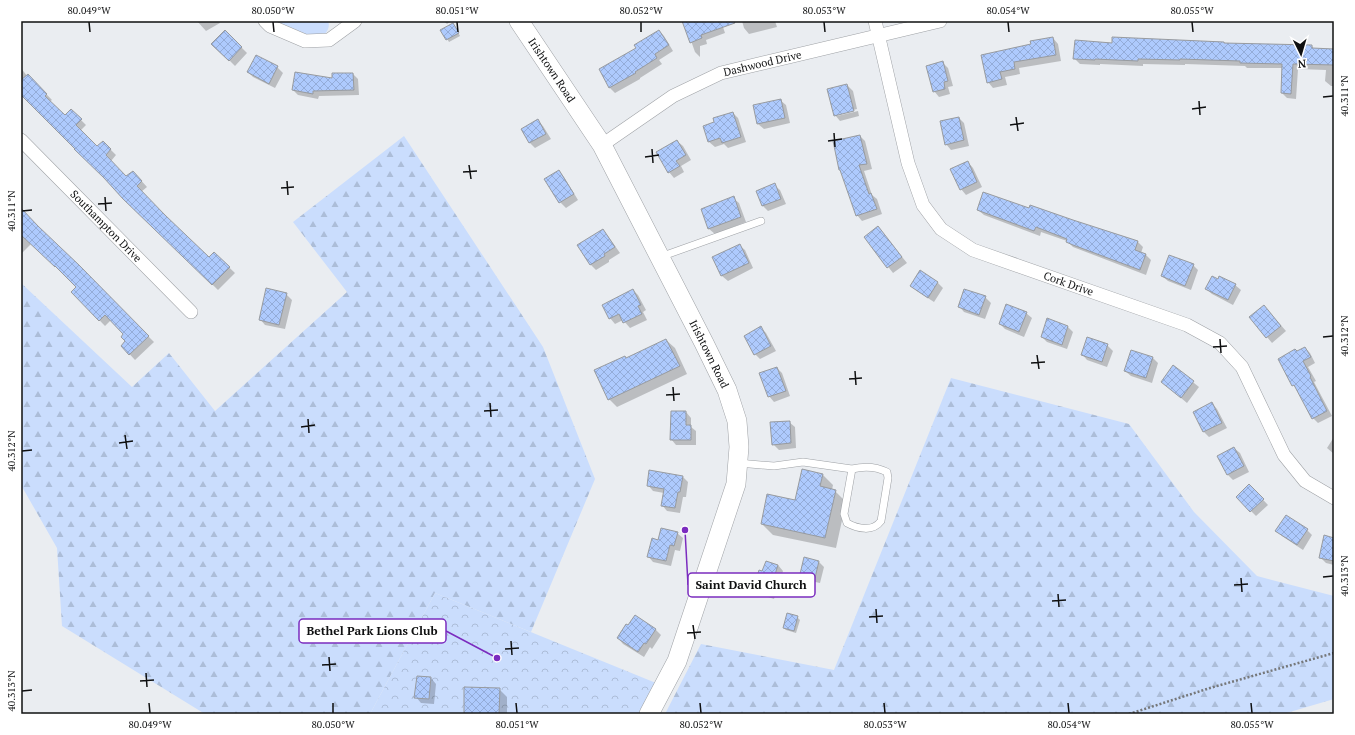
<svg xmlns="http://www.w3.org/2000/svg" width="1355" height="735" font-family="'PT Serif',serif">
<defs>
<pattern id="forest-firs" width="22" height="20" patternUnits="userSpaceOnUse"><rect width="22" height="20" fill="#caddfd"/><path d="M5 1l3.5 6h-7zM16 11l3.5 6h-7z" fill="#acbdd8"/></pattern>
<pattern id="park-crowns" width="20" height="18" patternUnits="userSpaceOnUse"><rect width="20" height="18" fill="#caddfd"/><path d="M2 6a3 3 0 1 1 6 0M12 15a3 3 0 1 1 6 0" fill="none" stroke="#acbdd8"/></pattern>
<pattern id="building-cross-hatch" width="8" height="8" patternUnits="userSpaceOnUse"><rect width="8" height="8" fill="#aecafd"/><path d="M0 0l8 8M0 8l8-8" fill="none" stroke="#94acd8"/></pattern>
</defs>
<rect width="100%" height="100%" fill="#eaedf1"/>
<path fill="#caddfd" d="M275,21H328C330,26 328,30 325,34H306Z"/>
<path fill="url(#forest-firs)" d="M404,136L543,347L595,479L531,632L435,593L370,714H205L62,626L57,548L21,485V283L132,387L169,353L215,411L347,292L293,222Z
M951,378L1129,424L1194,512L1257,576L1334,596V699L1283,714H665L701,644L834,670Z"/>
<path fill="url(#park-crowns)" d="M435,593L656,683L639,714H370Z"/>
<path fill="#0003" d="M197,21H219L220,23L206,31Z
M444,21H451L447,24Z
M684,21H721L725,33L706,40L707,44L700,46V57L695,52Z
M742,21H775L777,27L749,34L744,28Z
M455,26L460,36L449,42L442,30Z
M225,31L247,53L235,66L213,44Z
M659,31L664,36L673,51L659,60L662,64L640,78V79L615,93L610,88L600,70L637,49Z
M1053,38L1058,44L1061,61L1019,68L1020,74L1005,77L1007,85L993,88L988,82L1008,51Z
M1113,38L1224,42L1226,44L1312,46L1314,49L1334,50V86H1331L1325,81L1326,70L1298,69L1296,99L1287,98L1282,93L1283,68H1247L1245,66L1185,64V65L1143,64V66L1100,64V65L1080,64L1075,59L1113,44Z
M942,62L948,68L953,86L948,87L950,94L939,97L934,91Z
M277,67L283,73L275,88L253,77L248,72Z
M21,68L27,76L28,75L52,100L49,102L65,116L71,110L86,125L80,131L97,148L103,142L116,155L111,161L127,178L138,177L147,187L141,192L209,258L214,253L235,273L218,290L130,204L21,94Z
M353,74L358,79L359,95L319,96L318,99L298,95L293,90Z
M847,85L853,91L857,109L837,114V116L858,111L859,116L840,121L835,115Z
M780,100L786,105L790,123L764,129L758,124Z
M733,113L738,118L746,142L728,148L724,144L715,147L709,142L715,123Z
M959,118L964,123L969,146L951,150L946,144Z
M538,121L543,126L551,139L535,148L530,143L522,130Z
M860,136L865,141L872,169L864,171L872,195L877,199L882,214L862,221L857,215Z
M677,141L683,146L691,160L681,166L684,172L674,178L669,172Z
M968,162L973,168L982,187L966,195L961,189Z
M559,171L564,177L578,200L566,208L560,202Z
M774,185L780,190L786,204L768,211L763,206L757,192Z
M733,198L739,203L746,222L715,234L709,229L702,210Z
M21,209L154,342L135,360L122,346L127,342L125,334L111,320L105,326L72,292L77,287L61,271L31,244L21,254Z
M1029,209L1138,242L1143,247L1141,253L1146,255L1151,260L1146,275L1073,247L1067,241L1041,232L1040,236L984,215L978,210Z
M878,227L907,263L893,273L865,237Z
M603,230L608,236L620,253L609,260V262L596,270L591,265L579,246Z
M739,245L745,250L753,268L728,281L722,276L714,258Z
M1193,265L1198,270L1191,290L1168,281L1162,276Z
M920,272L938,283L943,288L934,302L917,291L911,286Z
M1235,285L1241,290L1233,305L1212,294L1206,289Z
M633,290L638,295L646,310L643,312L647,320L630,328L623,320L615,324L610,318Z
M286,294L292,300L285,329L265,325L260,319Z
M985,297L991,303L985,319L964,312L959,306Z
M1264,306L1286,331L1272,343L1267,337Z
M1026,313L1032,318L1024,337L1005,329L1000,324Z
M1067,326L1073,332L1067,349L1047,342L1042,337Z
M761,328L766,333L776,351L760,359L755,354Z
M666,340L675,348L687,374L617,407L609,399L627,359Z
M1107,345L1113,351L1107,367L1087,360L1082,354Z
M1305,348L1310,353L1315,363L1308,367L1316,381L1314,382L1332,416L1318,423L1313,418L1299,391L1293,385L1297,352Z
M1132,351L1153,358L1158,363L1152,383L1131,376L1125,371Z
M1174,367L1199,387L1187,403L1162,382Z
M777,368L782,373L790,396L774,402L769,396Z
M1212,403L1217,409L1227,428L1209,437L1204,432L1194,412Z
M686,412L691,418V427L696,431V445H676L671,439Z
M789,422L795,427L796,448L779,450L773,444Z
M1334,437V454L1327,448Z
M1234,448L1240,453L1249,472L1233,480L1228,475L1218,456Z
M822,474L833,485L832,490L835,491L846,502L836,548L773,535L762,524L796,501Z
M683,477L688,482L686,497H683L680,513L667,511L662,505L664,493L653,491L648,485Z
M1249,485L1268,505L1256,516L1237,497Z
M1307,530L1312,535L1303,550L1282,536L1277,531Z
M677,533L683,538L680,551L675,550L671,566L653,562L648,556L658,541Z
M1334,539V565L1326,563L1320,557Z
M819,562L824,567L820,583L806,580L801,574Z
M778,565L783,571L774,599L759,594L754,589L763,572Z
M797,617L800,620L796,633L786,630L784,628Z
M655,629L661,635L652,649L650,647L644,657L623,644L618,638Z
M431,678L436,684L434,704L421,703L416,697Z
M499,689L507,697V714H465Z"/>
<path fill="url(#building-cross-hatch)" stroke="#989b9f" d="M682,21H734L735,23L701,35L702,38L690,43Z
M453,23L459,33L446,40L440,30Z
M225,30L242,47L229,61L211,44Z
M659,30L669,45L655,54L657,58L635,72L636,73L609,88L599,69L636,48L634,45Z
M1053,37L1056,55L1014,62L1015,69L1000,72L1002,79L987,83L981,55L1031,44L1030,41Z
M1112,37L1224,42V43L1312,45V48L1334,49V65L1293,64L1291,94L1281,93L1282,64L1240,63V61L1180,59V60L1138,59V61L1095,59V60L1073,59L1075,40L1112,43Z
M256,55L278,66L269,84L247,72Z
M943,61L948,81L944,82L945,89L933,92L926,66Z
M295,72L332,78V73H353L354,90L313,91V94L292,90Z
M28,74L47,94L45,96L65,115L71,109L82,119L76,125L97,146L103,141L111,149L106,155L126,176L133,171L142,181L137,186L165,215L209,257L214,252L230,267L212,285L123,199L104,178L74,149H75L21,95V80Z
M847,84L854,111L834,116L827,89Z
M781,99L785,118L757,124L753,105Z
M733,112L741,137L722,143L720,138L708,142L703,126L714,122L713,118Z
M959,117L964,140L945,145L940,121Z
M538,119L546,134L529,143L521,129Z
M860,135L867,164L859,165L869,194L871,193L877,209L856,216L840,170H839L833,141Z
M677,140L686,155L676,161L680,166L668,173L656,152Z
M968,161L977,182L960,190L950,169Z
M559,170L574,194L559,203L544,179Z
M775,183L781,199L762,206L756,191Z
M983,192L1029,208L1030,205L1073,220L1138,241L1135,250L1146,254L1140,270L1073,245L1066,242L1067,239L1036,227L1034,231L977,210Z
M734,196L741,217L708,229L701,209Z
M21,208L38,226L79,265L149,336L129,355L121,346L125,341L121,337L123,334L105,315L99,321L71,292L76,287L55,266V267L21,235Z
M878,226L902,257L887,268L864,237Z
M603,229L615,247L604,254L605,256L590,265L577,245Z
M740,244L749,263L721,276L712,257Z
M1169,255L1194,264L1185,286L1161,276Z
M920,270L938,282L928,298L910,286Z
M1212,276L1218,279L1219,276L1236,284L1228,300L1205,289Z
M266,288L287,293L279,325L259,320Z
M633,289L641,305L638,306L642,314L623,323L619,314L609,319L602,305Z
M964,289L986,296L979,315L958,307Z
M1006,304L1027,312L1019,332L999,324Z
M1264,305L1281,326L1266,338L1249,317Z
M1047,318L1068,326L1062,345L1041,337Z
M761,326L771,346L754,355L744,336Z
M1087,337L1108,344L1102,362L1081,355Z
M666,339L680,366L608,400L594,370L625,356L626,358Z
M1305,347L1311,357L1303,361L1311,376L1310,377L1327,411L1312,419L1294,385L1292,386L1278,359L1295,349L1297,351Z
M1131,350L1153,357L1146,378L1124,371Z
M1173,365L1194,381L1181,398L1161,382Z
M777,367L786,391L768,397L759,373Z
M1212,402L1222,423L1203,432L1193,412Z
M671,411H686V425H691V440H670Z
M790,421L791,443L772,445L770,422Z
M1234,447L1244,466L1227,475L1217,456Z
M802,469L823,474L820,486L836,490L825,538L761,524L767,494L795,500Z
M649,470L683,476L680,492H678L675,508L661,506L664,489L647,486Z
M1249,484L1264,499L1250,512L1236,497Z
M1286,515L1308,529L1297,545L1275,531Z
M661,528L678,532L674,546L670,545L666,561L647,557L652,538L658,540Z
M1324,535L1334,538V561L1319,558Z
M804,557L819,561L815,578L800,574Z
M766,561L778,565L769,594L753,589L759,570L762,571Z
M787,613L798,616L794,631L783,628Z
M635,615L656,629L646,644L644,643L638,652L617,638L626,624L628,625Z
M417,676L431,677L429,699L414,698Z
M464,687L500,688L499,714H464Z"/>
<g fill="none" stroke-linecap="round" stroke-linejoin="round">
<defs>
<path id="lane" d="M660,257L761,221
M738,463L774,466L803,462L852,469L844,514L847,523C858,529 873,532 881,521L888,478L887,472C875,466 864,466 852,469"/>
<g id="street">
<path d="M265,21L270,26L305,41L329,40L355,21"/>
<path id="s1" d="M875,21L908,163L923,205L941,229L973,250L1187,325L1220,343L1242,367L1284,455L1305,481L1334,498"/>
<path id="s2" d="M21,140L191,312"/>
<path id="s3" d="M602,145L673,96L721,73L940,21"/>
</g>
<g id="secondary">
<path id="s4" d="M519,21L602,145L704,343L727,390L737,421L739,447L736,484L677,661L649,714"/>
</g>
</defs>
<use href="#lane" stroke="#9ea1a5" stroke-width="8"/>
<use href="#street" stroke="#9ea1a5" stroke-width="14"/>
<use href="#secondary" stroke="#9ea1a5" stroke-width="20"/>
<path stroke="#76787a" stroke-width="2.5" stroke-dasharray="2 2" stroke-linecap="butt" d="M1129,714L1210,688L1334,653"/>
<use href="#lane" stroke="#fff" stroke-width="7"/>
<use href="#street" stroke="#fff" stroke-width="13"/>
<use href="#secondary" stroke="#fff" stroke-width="19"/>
</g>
<path fill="none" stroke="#0f1011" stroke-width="1.5" d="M89,22L90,32M273,22L274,32M457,22L458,32M641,22V32M824,22L825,32M1008,22L1009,32M1192,22L1193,32M1323,97L1333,96M1199,101L1200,115M1192,109L1206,107M1016,117L1018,131M1010,125L1024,123M834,133L835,147M828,141L842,139M652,149L653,163M645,157L659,155M469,165L471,179M463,172L477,171M287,181L288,195M281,188L294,187M105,197L106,211M98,204L112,203M22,211L32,210M1323,337L1333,336M1220,339L1221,353M1213,347L1227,346M1037,355L1039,369M1031,363L1045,362M855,371L856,385M849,379L862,378M673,387L674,401M666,395L680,394M490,403L491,417M484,411L498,410M308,419L309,433M301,427L315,425M125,435L127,449M119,443L133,441M22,451L32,450M1323,577L1333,576M1241,578L1242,592M1234,585L1248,584M1058,594L1059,607M1052,601L1066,600M876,609L877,623M869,617L883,616M693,625L695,639M687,633L701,632M511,641L512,655M505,649L519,648M329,657L330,671M322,665L336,664M146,673L147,687M140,681L154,680M22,691L32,690M149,703L150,713M333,703V713M516,703L517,713M700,703L701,713M884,703L885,713M1068,703L1069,713M1251,703L1252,713"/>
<g text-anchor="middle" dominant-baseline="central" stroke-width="4" stroke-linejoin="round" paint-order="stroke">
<g font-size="11" fill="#0f1011" stroke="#fff">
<text stroke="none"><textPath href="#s3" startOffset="182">Dashwood Drive</textPath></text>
<text stroke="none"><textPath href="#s4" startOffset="59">Irishtown Road</textPath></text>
<text stroke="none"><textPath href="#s2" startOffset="121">Southampton Drive</textPath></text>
<text stroke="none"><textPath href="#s1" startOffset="360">Cork Drive</textPath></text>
<text stroke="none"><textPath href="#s4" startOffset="384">Irishtown Road</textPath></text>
</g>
</g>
<path fill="none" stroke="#7b2cbf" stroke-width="1.5" d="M685 530L688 585M497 658L446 631"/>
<g fill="#7b2cbf" stroke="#fff" stroke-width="1.5">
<circle cx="685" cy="530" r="4"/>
<circle cx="497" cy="658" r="4"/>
</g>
<g fill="#fff" stroke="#7b2cbf" stroke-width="1.5">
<rect x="688" y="573" width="127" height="24" rx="4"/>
<rect x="299" y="619" width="147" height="24" rx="4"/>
</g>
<g font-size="12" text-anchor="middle" font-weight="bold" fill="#0f1011">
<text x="751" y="589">Saint David Church</text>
<text x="372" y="635">Bethel Park Lions Club</text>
</g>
<rect width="1355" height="735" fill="none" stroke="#ffffff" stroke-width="44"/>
<g transform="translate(1301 54) rotate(175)" stroke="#ffffff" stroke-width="3" paint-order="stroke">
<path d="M0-3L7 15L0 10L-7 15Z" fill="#0f1011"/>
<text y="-6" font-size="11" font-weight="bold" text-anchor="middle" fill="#0f1011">N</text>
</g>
<rect x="22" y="22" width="1311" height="691" fill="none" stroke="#0f1011" stroke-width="1.5"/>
<g font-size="10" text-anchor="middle" fill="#0f1011">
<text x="89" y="14">80.049°W</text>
<text x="273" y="14">80.050°W</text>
<text x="457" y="14">80.051°W</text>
<text x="641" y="14">80.052°W</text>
<text x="824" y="14">80.053°W</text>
<text x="1008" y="14">80.054°W</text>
<text x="1192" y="14">80.055°W</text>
<text transform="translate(1344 96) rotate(-90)" y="4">40.311°N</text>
<text transform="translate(11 211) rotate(-90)" y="4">40.311°N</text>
<text transform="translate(1344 336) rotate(-90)" y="4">40.312°N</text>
<text transform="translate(11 451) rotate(-90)" y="4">40.312°N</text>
<text transform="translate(1344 576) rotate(-90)" y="4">40.313°N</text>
<text transform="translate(11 691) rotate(-90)" y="4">40.313°N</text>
<text x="150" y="728">80.049°W</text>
<text x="333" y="728">80.050°W</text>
<text x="517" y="728">80.051°W</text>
<text x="701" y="728">80.052°W</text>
<text x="885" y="728">80.053°W</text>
<text x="1069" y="728">80.054°W</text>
<text x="1252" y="728">80.055°W</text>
</g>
</svg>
